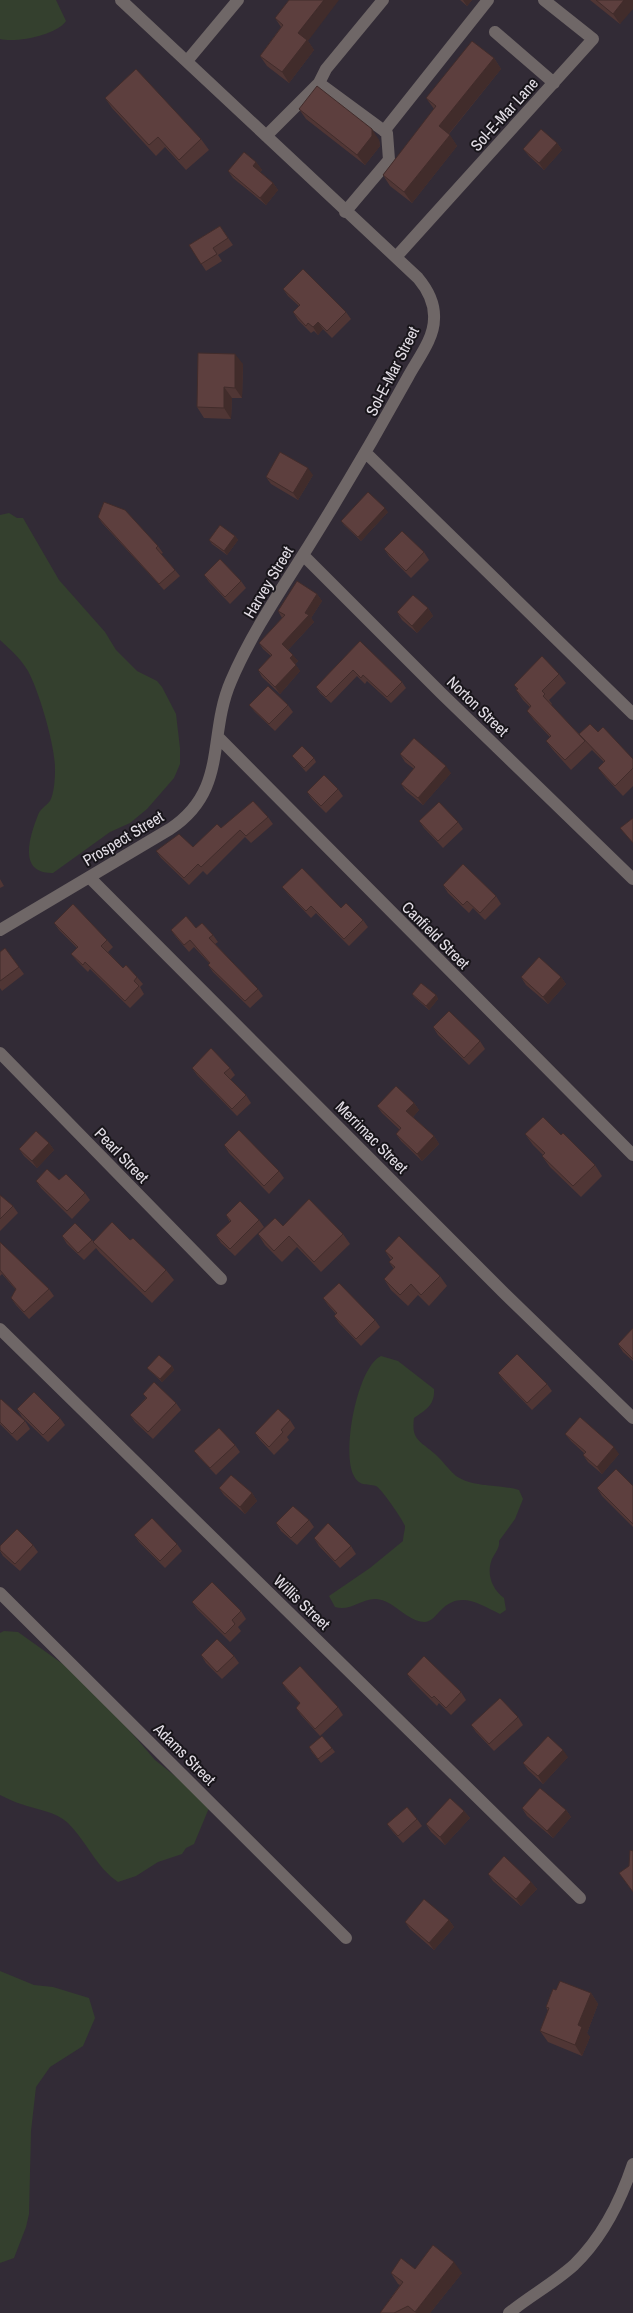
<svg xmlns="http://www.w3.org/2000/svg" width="633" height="2313" font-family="'Archivo Narrow',sans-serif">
<rect width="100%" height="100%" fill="#322b36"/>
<path fill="#34402e" d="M0,0H56L66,21C57,35 17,43 0,39Z
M9,513L17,518H23L59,580L105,632L116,650L137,671L157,681L162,687L176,714L180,748V764L174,778L147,809L130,823L110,832L53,873C18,874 29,838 38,815C40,809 46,806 50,801C54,794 55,779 55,771C56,748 39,691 28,671C21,659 11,650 0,640V515Z
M381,1356L398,1361L434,1389C435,1405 426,1410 414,1418C411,1440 420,1441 435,1454C442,1460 448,1469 456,1476C474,1488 499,1484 519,1490L523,1499L515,1519L499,1541C500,1548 495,1553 492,1559C486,1574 492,1589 504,1598L506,1610L500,1614C479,1604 460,1590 440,1611C436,1615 432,1621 425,1622C407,1622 394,1600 376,1599C362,1598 350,1612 335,1607L329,1596L370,1568L403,1541C403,1537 405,1530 405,1526C403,1520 381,1488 376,1486C366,1483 360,1487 354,1476C341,1454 357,1367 381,1356Z
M4,1631L18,1632L67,1667L105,1702L155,1760L189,1787L209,1808L194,1844L186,1848L182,1854L158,1862L136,1876L118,1882C96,1867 87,1842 68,1823C55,1811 37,1810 21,1804C14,1802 7,1798 0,1795V1633Z
M0,1971L34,1985L53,1987L89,1998L95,2018L83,2046L50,2067L36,2087L31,2131L29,2214L26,2227L14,2258L0,2263Z"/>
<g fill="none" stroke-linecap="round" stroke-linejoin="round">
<path stroke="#6f6767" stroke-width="12" d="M495,32L554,83
M187,61L238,0
M384,131L488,0
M266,136L319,83
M345,212L389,160L387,133L319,83L326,69L383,0
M396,257L593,39L544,0
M366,453L633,714
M303,555L441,693L633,879
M218,737L633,1155
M89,877L503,1292L633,1418
M0,930L170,829C229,790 207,736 231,681C251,634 281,590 308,547C343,491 376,435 408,377C417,360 434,339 434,319C435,303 428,290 418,278L121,0
M0,1053L221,1279
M0,1329L580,1898
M0,1593L346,1938
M509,2313C530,2296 554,2283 574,2265C602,2238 621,2200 633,2164"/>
</g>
<path fill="#503635" d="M460,0H472L467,6Z
M590,0H633L620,24Z
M275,18L308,41L314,50L289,83L267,66L260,56L281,27Z
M494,58L501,69L449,134L457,146L412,203L390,186L383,175L434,109L426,98Z
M105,98L201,139L209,150L186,170L165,147L156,156L112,108Z
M299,109L379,140L380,146L365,165L306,119Z
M557,143L562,150L544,170L529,156L523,149Z
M256,162L262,170L260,172L273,183L278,190L266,205L233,178L228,171Z
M220,226L233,245L218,255L222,261L206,271L189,245Z
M283,289L346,312L351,319L332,338L323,329L318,335L314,331L311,333L298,320L293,312L299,306L288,296Z
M243,364L242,398H232L231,419L204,418L197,407Z
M313,475L298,500L271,484L266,477Z
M388,512L361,541L344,525L341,521Z
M98,517L158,546L163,553L161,554L175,570L180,576L164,590L102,523Z
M235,536L238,540L227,555L212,544L209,540Z
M384,549L424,552L429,560L411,578L389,556Z
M204,575L241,581L246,588L230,604L209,582Z
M317,594L322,601L311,618L314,622L288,650L298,661L295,664L300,671L280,694L262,677L258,670L271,656L263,649L259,643L282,618L278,611Z
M428,608L433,616L417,633L402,620L397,612Z
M360,641L402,682L406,688L391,703L367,681L365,684L357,676L331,703L320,693L316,687Z
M559,674L566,683L549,700L552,704L551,705L581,736L598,732L633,759V786L623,796L606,778L598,768L604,762L591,749L592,750L571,770L553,750L546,741L550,737L534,720L527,711L530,707L523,700L516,690L517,689L514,685Z
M249,705H288L293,712L275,731L255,712Z
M400,754L451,773L423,805L406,791L401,784L414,769L405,762Z
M292,756L314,758L316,762L306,772Z
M338,789L343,796L326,813L312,799L307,792Z
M268,817L273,824L251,843L245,837L207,875L203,871L189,885L161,858L156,851L193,847L221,828Z
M419,821L458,822L463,829L443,848L424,828Z
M0,879L4,886L0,888Z
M443,885L496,896L501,904L485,920L473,908L469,913L448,893Z
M282,887L341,908L363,920L368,927L349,946L316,913L311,918L288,894Z
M54,923L107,940L113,947L108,952L123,968L137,977L143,984L140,987L144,994L130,1008L90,969L88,972L77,961L71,954L77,948L59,930Z
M196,928L213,935L218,942L215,944L258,989L263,996L250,1008L213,972L208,965L210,964L194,947L189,952L176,937L171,930Z
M5,948L24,974L2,991L0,988V952Z
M521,977H561L566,984L548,1004L526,985Z
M412,994L436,995L438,999L429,1010L414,997Z
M433,1027L480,1041L485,1049L469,1065L438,1035Z
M192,1068H230L235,1075L230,1080L246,1095L251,1103L237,1116L197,1075Z
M414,1103L419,1110L413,1117L434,1136L439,1144L422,1161L401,1141L396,1134L400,1130L382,1113L377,1106Z
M525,1134L561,1135L595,1165L602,1176L581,1197L550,1167L542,1156L543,1155L533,1145Z
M49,1143L54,1150L37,1168L24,1156L19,1149Z
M224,1145L279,1171L284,1178L269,1194L229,1153Z
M59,1180L85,1193L90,1200L72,1219L41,1188L36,1181Z
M0,1195L13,1206L18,1213L0,1231Z
M226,1215L259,1220L264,1227L235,1256L221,1243L216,1235L230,1222Z
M258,1234H343L350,1244L321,1272L297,1247L282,1262L265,1245Z
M62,1236L92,1240L93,1241L130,1240L166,1270L174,1280L152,1303L100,1253L96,1248L84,1260L67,1244Z
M0,1242L49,1289L54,1296L29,1319L16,1305L11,1298L16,1290L2,1274L0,1276Z
M385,1251L440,1276L447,1286L429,1306L418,1295L408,1306L391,1290L384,1279L394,1269L389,1262L391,1260Z
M323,1298L375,1320L380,1327L361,1346L339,1323L334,1316L336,1314L328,1305Z
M633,1328V1361L623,1352L618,1344Z
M172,1366L174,1370L162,1382L150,1371L147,1368Z
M498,1373L547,1384L552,1391L532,1410L503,1380Z
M143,1394L176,1403L181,1410L153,1439L135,1422L130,1415L146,1398Z
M0,1400L25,1421L30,1429L17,1441L0,1424Z
M17,1409L60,1418L65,1425L48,1442L22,1417Z
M290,1420L295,1428L287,1437L289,1440L274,1455L260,1440L255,1433Z
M565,1434L619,1454L602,1474L588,1462L583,1455L584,1453L571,1441Z
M235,1445L240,1452L216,1475L200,1458L194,1451Z
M633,1486V1527L602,1496L597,1488Z
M219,1488L252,1493L257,1501L245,1514L224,1495Z
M309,1520L314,1527L297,1545L281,1531L276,1523Z
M134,1535L177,1544L182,1551L165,1568L139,1542Z
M314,1538L351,1546L356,1554L340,1568L319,1546Z
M33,1545L38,1552L20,1571L3,1556L0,1551V1546Z
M192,1602L241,1611L246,1619L238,1627L241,1631L230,1642L197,1609Z
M201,1655L234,1656L239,1663L222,1679L206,1663Z
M407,1674L461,1692L466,1700L451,1715L439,1703L437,1706L412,1681Z
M282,1683L338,1707L343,1715L320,1736L301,1715L296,1708L300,1704L287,1690Z
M518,1717L523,1725L494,1751L476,1732L471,1725Z
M332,1748L335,1752L321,1763L311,1751Z
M568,1757L543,1784L528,1770L523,1763Z
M522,1808L566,1810L571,1817L553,1838L527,1816Z
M464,1811L470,1818L445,1845L431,1832L426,1824Z
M417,1819L422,1826L403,1843L393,1832L387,1824Z
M488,1874L531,1882L537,1889L521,1906L493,1881Z
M449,1920L454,1927L434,1950L410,1929L405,1922Z
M556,1990L591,1993L598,2004L587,2033L590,2037L582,2056L548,2042L540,2031L548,2011L546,2007Z
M415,2269L462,2273L430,2313H380L400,2285L398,2284L391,2273Z"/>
<path fill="#412c2b" d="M324,0H339L308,41L314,50L289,83L282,72L298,33Z
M463,0H472L467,6Z
M624,0H633V9L620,24L613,14Z
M494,58L501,69L446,137L439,126Z
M372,129L379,140L380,146L365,165L357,155Z
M450,135L457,146L412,203L404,192Z
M557,143L562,150L544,170L539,163Z
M256,162L262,170L258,173L253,166Z
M273,183L278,190L266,205L260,198Z
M318,322L323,329L318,335L313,327Z
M235,354L243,364L242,398L235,388Z
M224,387L232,398L231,419L224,408Z
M308,468L313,475L298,500L293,493Z
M385,508L388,512L361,541L358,537Z
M235,536L238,540L227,555L224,551Z
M317,594L322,601L311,618L314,622L287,651L282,644L305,613Z
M428,608L433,616L417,633L412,626Z
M293,655L298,661L294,665L290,658Z
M296,665L300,671L280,694L275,687Z
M446,766L451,773L423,805L418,798Z
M561,977L566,984L548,1004L543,997Z
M436,995L438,999L429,1010L426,1006Z
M414,1103L419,1110L412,1118L406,1111Z
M434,1136L439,1144L422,1161L417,1154Z
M49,1143L54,1150L37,1168L32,1161Z
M172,1366L174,1370L162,1382L160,1379Z
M614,1447L619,1454L602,1474L597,1467Z
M252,1493L257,1501L245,1514L240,1507Z
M563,1750L568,1757L543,1784L538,1776Z
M566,1810L571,1817L553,1838L547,1831Z
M464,1811L470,1818L445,1845L440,1837Z
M531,1882L537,1889L521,1906L516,1899Z
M449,1920L454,1927L434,1950L429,1943Z
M591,1993L598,2004L587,2033L590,2037L582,2056L575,2045L578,2025Z
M454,2262L462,2273L430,2313H416L415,2312Z"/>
<path fill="#5d3f3e" stroke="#412c2b" d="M289,0H324L298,33L307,40L282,72L260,56L283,25L275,18Z
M596,0H624L613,14Z
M472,41L494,58L439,126L450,135L404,192L383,175L436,106L426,98Z
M136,69L201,139L179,160L158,137L149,145L105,98Z
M317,86L372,129V136L357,155L299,109Z
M541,129L557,143L539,163L523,149Z
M244,152L256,162L253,166L273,183L260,198L228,171Z
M220,226L228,238L213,248L217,254L201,264L189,245Z
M303,269L346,312L327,331L318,322L313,327L308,323L306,326L293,312L300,305L283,289Z
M198,353L235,354V388L224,387V408L197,407Z
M280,452L308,468L293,493L266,477Z
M368,492L385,508L358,537L341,521Z
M104,502L125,510L158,546L156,548L175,570L159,584L98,517Z
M220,525L235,536L224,551L209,540Z
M402,531L424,552L406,571L384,549Z
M220,559L241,581L225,597L204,575Z
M297,581L317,594L305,613L309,615L282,644L293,655L290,658L296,665L275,687L258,670L272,655L259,643L285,615L278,611Z
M413,595L428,608L412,626L397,612Z
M360,641L402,682L387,697L363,675L361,678L353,670L326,697L316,687Z
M542,656L559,674L542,691L545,694L543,696L585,741L565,760L546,741L551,736L527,711L531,706L516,690L518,689L514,685Z
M268,686L288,705L269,724L249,705Z
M590,724L598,732L603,727L633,759V768L615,786L598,768L605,761L579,734Z
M414,738L446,766L418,798L401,784L415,767L400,754Z
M302,746L314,758L304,768L292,756Z
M324,775L338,789L321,806L307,792Z
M253,801L268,817L246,836L240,830L201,867L198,864L184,878L156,851L179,834L193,847L217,824L221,828Z
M439,802L458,822L438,841L419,821Z
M633,818V843L620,828Z
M463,864L496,896L480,913L467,901L463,905L443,885Z
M302,868L341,908L346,903L363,920L344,939L311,906L306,911L282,887Z
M73,904L107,940L101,946L123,968L126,965L137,977L134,981L139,986L125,1001L85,962L83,965L71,954L78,947L54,923Z
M186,916L196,928L202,923L213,935L209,938L258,989L245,1001L208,965L210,963L190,940L184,945L171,930Z
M5,948L19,967L0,981V952Z
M539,957L561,977L543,997L521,977Z
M421,983L436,995L426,1006L412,994Z
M449,1011L480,1041L464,1058L433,1027Z
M211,1048L230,1068L224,1073L246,1095L232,1109L192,1068Z
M396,1086L414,1103L406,1111L434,1136L417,1154L396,1134L401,1128L377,1106Z
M543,1117L561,1135L563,1133L595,1165L573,1186L542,1156L545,1153L525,1134Z
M239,1130L279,1171L264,1186L224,1145Z
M36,1131L49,1143L32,1161L19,1149Z
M47,1169L59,1180L66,1174L85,1193L67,1211L36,1181Z
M0,1195L13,1206L0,1219Z
M309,1199L343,1234L314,1262L289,1236L274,1251L258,1234L275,1218L283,1226Z
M240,1201L259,1220L230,1249L216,1235L231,1221L226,1215Z
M112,1222L130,1240L133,1238L166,1270L145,1292L93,1242Z
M75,1223L92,1240L78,1253L62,1236Z
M399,1236L440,1276L421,1295L411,1284L400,1295L384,1279L395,1267L389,1262L393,1258L385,1251Z
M0,1242L49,1289L24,1312L11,1298L16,1289L0,1270Z
M339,1283L375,1320L356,1339L334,1316L337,1313L323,1298Z
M633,1328V1359L618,1344Z
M517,1354L547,1384L527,1403L498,1373Z
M159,1355L172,1366L160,1379L147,1368Z
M154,1382L176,1403L148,1432L130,1415L147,1398L143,1394Z
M34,1392L60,1418L43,1435L17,1409Z
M1,1399L25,1421L12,1434L0,1422V1400Z
M278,1409L290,1420L281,1430L283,1432L269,1447L255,1433Z
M580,1417L614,1447L597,1467L583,1455L586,1452L565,1434Z
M219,1428L235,1445L210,1468L194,1451Z
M616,1469L633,1486V1524L597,1488Z
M231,1475L252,1493L240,1507L219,1488Z
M293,1506L309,1520L291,1538L276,1523Z
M152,1518L177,1544L160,1561L134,1535Z
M328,1523L351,1546L335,1561L314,1538Z
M17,1529L33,1545L15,1564L0,1550V1546Z
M212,1582L241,1611L232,1620L235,1624L225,1634L192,1602Z
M217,1639L234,1656L217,1672L201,1655Z
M424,1656L461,1692L446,1708L434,1696L432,1698L407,1674Z
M300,1666L338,1707L315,1729L296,1708L300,1703L282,1683Z
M500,1698L518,1717L489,1744L471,1725Z
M322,1736L332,1748L318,1759L309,1747Z
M548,1736L563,1750L538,1776L523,1763Z
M540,1788L566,1810L547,1831L522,1808Z
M450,1798L464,1811L440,1837L426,1824Z
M407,1807L417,1819L398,1836L387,1824Z
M630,1850L633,1851V1892L619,1873L629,1866Z
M504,1856L531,1882L516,1899L488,1874Z
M424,1899L449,1920L429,1943L405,1922Z
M560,1981L591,1993L578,2025L582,2027L575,2045L540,2031L549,2008L546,2007L553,1989L556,1990Z
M433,2245L454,2262L415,2312L408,2306L394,2313H380L403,2282L391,2273L401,2258L415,2269Z"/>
<g text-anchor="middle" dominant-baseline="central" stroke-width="4" stroke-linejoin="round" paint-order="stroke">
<g font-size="16" fill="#e3dee6" stroke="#18151a">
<text transform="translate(504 114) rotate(-48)">Sol-E-Mar Lane</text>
<text transform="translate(392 371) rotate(-63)">Sol-E-Mar Street</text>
<text transform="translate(268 582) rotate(-59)">Harvey Street</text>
<text transform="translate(478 706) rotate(44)">Norton Street</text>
<text transform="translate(123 838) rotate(-31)">Prospect Street</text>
<text transform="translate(436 935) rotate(45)">Canfield Street</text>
<text transform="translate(372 1137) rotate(45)">Merrimac Street</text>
<text transform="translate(122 1155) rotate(46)">Pearl Street</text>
<text transform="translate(302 1602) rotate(44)">Willis Street</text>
<text transform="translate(185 1754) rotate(45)">Adams Street</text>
</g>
</g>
</svg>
